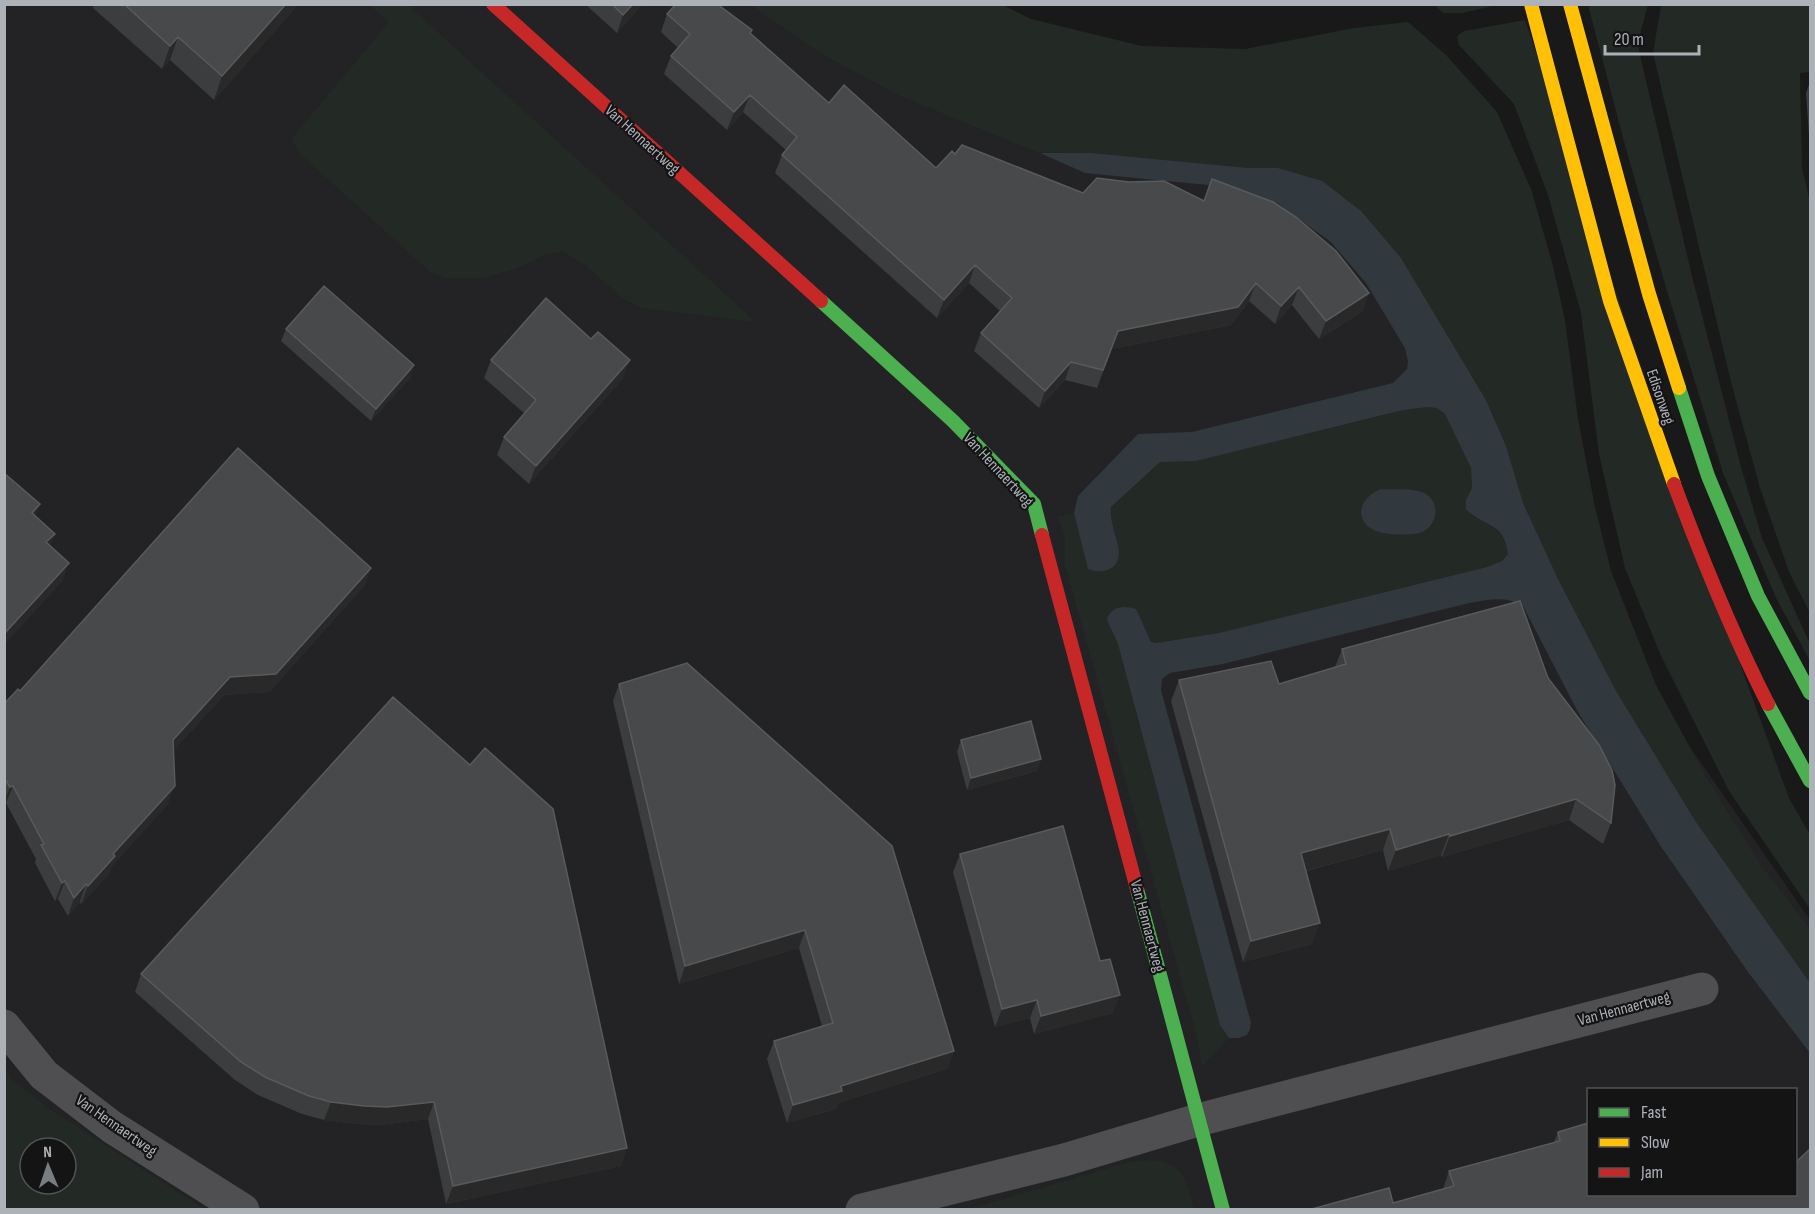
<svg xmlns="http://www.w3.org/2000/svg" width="1815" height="1214" font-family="'Sofia Sans Condensed',sans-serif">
<rect width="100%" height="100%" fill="#19191a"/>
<path fill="#232325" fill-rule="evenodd" d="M955,4L1089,79L1444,67L1627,656L1810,920V1209L5,1210V5ZM1588,1090H1796V1194H1588ZM30,1148H66V1184H30Z"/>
<path fill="#232924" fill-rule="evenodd" d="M369,5H408L756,322L641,308L622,298L584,264L563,252L546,254L521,267L483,278L448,279L430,272L300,154L291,139L389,22Z
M751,5H1003L1031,19L1142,46L1245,49L1354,28L1408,22L1446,55L1497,112L1531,189L1552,262L1565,320L1578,419L1595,507L1611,571L1656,685L1705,775L1760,864L1810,929V983L1696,822L1616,691L1558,579L1523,503L1506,446L1486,399L1401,258L1278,168H1248L1091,153L1037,152L900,96L820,53Z
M1435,5V4L1497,5L1462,13H1443Z
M1588,5H1648L1641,30L1639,51L1693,280L1741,467L1762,538L1810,644V661L1776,598L1723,473L1667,291L1626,149Z
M1661,5H1810V72L1800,73L1802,168L1810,202V613L1789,572L1760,488L1732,386L1653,53Z
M1525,20L1743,672L1789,798L1810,835V909L1729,791L1661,656L1625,568L1599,454L1581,313L1548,195L1514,104L1459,45L1457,36L1464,31Z
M1427,407L1437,408L1445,414L1471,468L1472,488L1466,500L1475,518C1495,525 1504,532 1508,554L1502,561L1487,567L1219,633L1156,643L1151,642L1135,609C1124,605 1109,606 1108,620L1118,644L1220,1025L1229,1038L1202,1066L1197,1037L1065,565V537L1058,516L1074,513L1088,569L1119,555L1110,519L1111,507L1160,462L1196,461L1403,410Z
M5,1070L13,1080L48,1108L204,1209H5ZM30,1148H66V1184H30Z
M1151,1160C1185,1163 1186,1181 1194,1209H969L1130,1162Z"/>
<path fill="#32393e" d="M1040,153H1091L1248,168H1278L1322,181L1361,211L1401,258L1486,400L1506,446L1523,503L1558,579L1616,691L1696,822L1810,983V1053L1748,972L1660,845L1578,712L1523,606C1505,595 1489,600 1469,603L1223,664L1170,673L1162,679L1161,690L1251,1023L1250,1029L1247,1035L1238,1038H1229L1220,1025L1118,644L1107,620C1110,606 1124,605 1136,609L1151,642L1156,643L1219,633L1487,567L1502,561L1508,554C1503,520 1486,529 1466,509V500L1472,488L1471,468L1445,414L1437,408L1427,407L1403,410L1196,461L1160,462L1111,507C1109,525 1120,543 1119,555C1117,571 1101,574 1088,569L1074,513L1078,496L1138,434L1192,432L1393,383L1407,369L1408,361L1405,348L1366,283L1331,242L1277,203L1208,185L1085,173Z
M1381,489C1393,490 1410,488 1422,492C1444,501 1437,532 1415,534C1403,535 1384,535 1374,530C1352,519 1361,496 1381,489Z"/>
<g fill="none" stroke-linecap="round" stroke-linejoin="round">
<path stroke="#4f4f52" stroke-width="33" d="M4,1026L44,1075L112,1127L243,1210
M862,1210L1064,1160L1198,1120L1702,989"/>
<path stroke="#4caf50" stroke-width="14" d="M821,301L953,421L1034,504L1042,535
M1679,388L1708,476L1758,596L1810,693
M1768,704L1810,781
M1137,889L1223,1210"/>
<path stroke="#ffc107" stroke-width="14" d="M1531,4L1610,301L1674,484
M1570,4L1649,294L1679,388"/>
<path stroke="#c62828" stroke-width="14" d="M493,4L821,301
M1674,484C1702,559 1732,633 1768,704
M1042,535L1137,889"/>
</g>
<path fill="#3c3d3e" d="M94,4H296L295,8L214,100L170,60L162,69L93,8Z
M585,4H643L617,33Z
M667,14L751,34L829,103L936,168L955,154L1363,311L1319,339L1292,305L1275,324L1249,301L1231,325L1112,349L1097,388L1065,380L1039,408L974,351L981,333L1000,311L969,283L937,318L775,173L782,155L786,150L743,112L727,130L664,74L671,56L678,48L661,32Z
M1810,82V149L1806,93Z
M286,329L410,378L371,421L281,341Z
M491,360L623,378L529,484L497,455L504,437L525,414L484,378Z
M371,568L364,586L269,692L224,695L173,751L168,804L111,867L109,874L81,904L80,902L68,916L58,899L55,901L35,863L36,859L6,803L4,805V704Z
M1342,649L1548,678L1611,823L1603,844L1569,820L1442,857L1441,855L1388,871L1383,850L1306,871L1312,944L1243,962L1171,701L1179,680L1279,684L1335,667Z
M619,684L954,1051L947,1069L838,1103L836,1109L787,1123L767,1059L774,1041L822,1026L799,948L679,984L613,701Z
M961,740L1041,759L1037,771L967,790L957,752Z
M960,854L1100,961L1113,1013L1034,1034L1030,1018L995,1027L953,872Z
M141,974L627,1148L621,1166L446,1204L428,1119L380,1125L357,1124L324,1120L302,1114L258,1095L235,1080L135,992Z
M1558,1132L1796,1194L1810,1209L1393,1203L1443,1189L1449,1171L1554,1142Z"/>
<path fill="#29292a" d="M286,4H296L295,8L214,100L222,76Z
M633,4H643L617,33L623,15Z
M178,37L170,60L162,69L170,46Z
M750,95L743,112L727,130L734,112Z
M975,265L969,283L937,318L944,300Z
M1256,283L1249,301L1231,325L1112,349L1097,388L1118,331Z
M1299,287L1292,305L1275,324L1281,306Z
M1369,293L1363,311L1319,339L1326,321Z
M630,360L623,378L529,484L536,466Z
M1071,362L1065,380L1039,408L1045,391Z
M414,365L410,378L371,421L376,409Z
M40,504L33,522L32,513Z
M55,534L48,552L46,542Z
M69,563L63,581L4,645V634Z
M371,568L364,586L269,692L224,695L167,758L173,740L230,677Z
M1041,759L1037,771L967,790L971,778Z
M13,786L6,803L4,805V802L10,787Z
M175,786L168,804L111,867L109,874L81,904L88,886L113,854Z
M1576,799L1569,820L1442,857L1450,836Z
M1390,829L1383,850L1293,874L1301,853Z
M1449,834L1441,855L1388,871L1396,850Z
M65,881L58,899L55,901L62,883Z
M86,884L80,902L68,916L74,898Z
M1320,923L1312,944L1243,962L1251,941Z
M805,930L799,948L679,984L685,966Z
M1120,995L1113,1013L1034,1034L1041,1016Z
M1037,1000L1030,1018L995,1027L1002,1009Z
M954,1051L947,1069L838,1103L836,1109L787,1123L793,1105L841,1086Z
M331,1102H434L428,1119L380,1125L357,1124L324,1120Z
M627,1148L621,1166L446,1204L453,1186Z"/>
<path fill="#48494b" stroke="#585a5c" stroke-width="1.5" d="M124,4H286L222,76L178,37L170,46Z
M612,4H633L623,15Z
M676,4H717L752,30L750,33L829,103L844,85L936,168L952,151L955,154L962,145L1083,193L1097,178L1129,182L1164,181L1204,201L1212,179L1273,202L1296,217L1336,251L1369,293L1326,321L1299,287L1281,306L1256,283L1238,307L1118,331L1103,370L1071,362L1045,391L981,333L1012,298L975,265L944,300L782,155L797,137L750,95L734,112L671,56L690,34L667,14Z
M324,286L414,365L376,409L286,329Z
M546,298L591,339L598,332L630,360L536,466L504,437L536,400L491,360Z
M238,448L371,568L276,674L230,677L173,740L175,786L113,854L115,856L88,886L86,884L74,898L65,881L62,883L41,845L44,844L13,786L10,787L4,778V704L18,689L20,691Z
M4,473L40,504L32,513L55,534L46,542L69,563L4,634Z
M1520,601L1548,678L1599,745L1612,770L1615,785L1611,823L1576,799L1450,836L1449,834L1396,850L1390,829L1301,853L1320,923L1251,941L1179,680L1271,661L1279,684L1346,664L1342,649Z
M687,663L892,846L954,1051L841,1086L842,1091L793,1105L774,1041L833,1023L805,930L685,966L619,684Z
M393,697L470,765L485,748L553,809L627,1148L453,1186L434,1102L387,1107L364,1106L331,1102L309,1096L265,1077L241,1062L141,974Z
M1031,721L1041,759L971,778L961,740Z
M1063,826L1100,961L1110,959L1120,995L1041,1016L1037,1000L1002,1009L960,854Z
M1588,1123V1194H1796V1162L1810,1149V1209H1312L1389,1188L1393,1203L1454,1186L1449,1171L1560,1141L1558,1132Z"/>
<g text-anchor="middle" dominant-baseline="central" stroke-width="4.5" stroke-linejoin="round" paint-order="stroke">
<g font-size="16" fill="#adb1b8" stroke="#141415">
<text transform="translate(642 140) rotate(42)">Van Hennaertweg</text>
<text transform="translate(1660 397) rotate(71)">Edisonweg</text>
<text transform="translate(998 470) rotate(47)">Van Hennaertweg</text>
<text transform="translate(1147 926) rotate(75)">Van Hennaertweg</text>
<text transform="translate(1624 1009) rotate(-15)">Van Hennaertweg</text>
<text transform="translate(116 1126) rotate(35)">Van Hennaertweg</text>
</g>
</g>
<rect width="1815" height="1214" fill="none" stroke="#adb1b8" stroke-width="12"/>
<rect x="1587" y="1088" width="210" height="108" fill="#141415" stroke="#515356" stroke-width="1.5"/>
<rect x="1599" y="1108" width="30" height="9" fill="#4caf50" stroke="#515356" stroke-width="1.5"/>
<text x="1641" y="1118" font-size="18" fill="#adb1b8">Fast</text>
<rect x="1599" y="1138" width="30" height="9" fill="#ffc107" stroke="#515356" stroke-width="1.5"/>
<text x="1641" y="1148" font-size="18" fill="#adb1b8">Slow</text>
<rect x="1599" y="1168" width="30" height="9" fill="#c62828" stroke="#515356" stroke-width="1.5"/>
<text x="1641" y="1178" font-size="18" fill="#adb1b8">Jam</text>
<g transform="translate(48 1166) rotate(358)"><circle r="28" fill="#141415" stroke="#515356" stroke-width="1.5"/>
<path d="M0-4.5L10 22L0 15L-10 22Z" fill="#797c81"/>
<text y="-9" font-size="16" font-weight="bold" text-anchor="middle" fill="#adb1b8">N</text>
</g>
<path d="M1605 45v9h94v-9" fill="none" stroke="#adb1b8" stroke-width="3"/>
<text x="1614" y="45" font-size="18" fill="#adb1b8" stroke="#141415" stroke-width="4.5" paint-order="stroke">20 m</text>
</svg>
